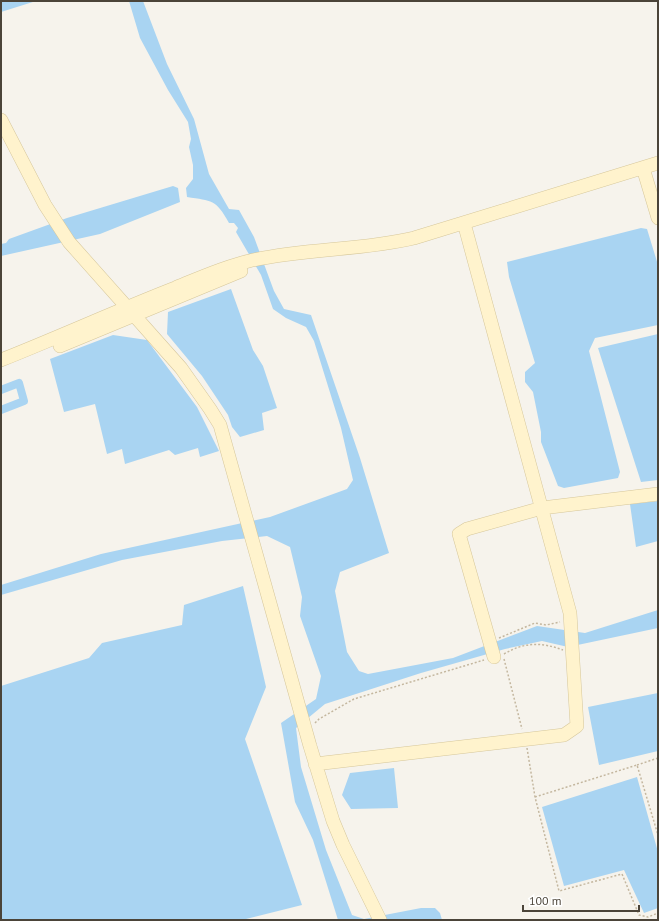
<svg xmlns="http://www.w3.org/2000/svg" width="659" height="921" font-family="'PT Sans',sans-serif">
<rect width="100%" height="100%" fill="#f6f3ec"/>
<path fill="#a9d4f2" d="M1,1H36L1,12Z
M129,1H143L167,64L194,119L209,174L229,209L239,210L254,237L274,291L284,309L311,315L360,458L389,553L340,572L335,591L347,652L359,671L368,674L453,658L537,626L585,633L658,610V628L568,647L542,641L505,649L421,673L325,704L296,728L301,767L326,850L352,915L364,919L421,908H435L440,913L442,920H338L313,840L295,802L281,723L316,699L321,676L300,616L302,597L290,547L267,536L222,541L122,560L1,595V585L101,554L270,517L347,489L353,480L341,428L314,341L306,327L286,318L273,309L261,275L236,232L238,228L234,223H229C216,199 212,201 187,197L186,188L193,179V165L189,147L191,139L188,122L168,90L140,38Z
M173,186L178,188L180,202L100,234L1,256V244L6,243L9,239L67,218Z
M641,228L647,229L658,265V325L595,338L589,351L620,472L618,478L564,488L558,486L541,442V432L533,392L525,382V372L535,363L509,277L507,262Z
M231,289L253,350L263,366L277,408L262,413L264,430L240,437L232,427L228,415L202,376L167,334L168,312Z
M658,334V480L641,482L598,348Z
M113,335L147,340L197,407L219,451L200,457L198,448L175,455L169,450L125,464L122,449L107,454L95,404L64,412L50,359Z
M658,501V541L636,547L630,504Z
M243,586L266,687L245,739L302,905L242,920H1V686L89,658L102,643L182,625L184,605Z
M658,693V751L599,765L588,707Z
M394,768L398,808L351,809L342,795L350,773Z
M637,777L658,852V908L644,913L624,870L564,886L542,807Z"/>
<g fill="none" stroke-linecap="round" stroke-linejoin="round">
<path stroke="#a9d4f2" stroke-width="8" d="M1,390L19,383L24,401L1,410"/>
<defs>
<path id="secondary" d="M1,120L45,205L69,242L181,368L210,409L220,425L310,746L333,821L343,845L380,920
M643,168L658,218
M60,346L241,271
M1,360C59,337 116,311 175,288C199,278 223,267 249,261C303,248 360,251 414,238L658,163
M494,657L459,534L467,529L542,508L658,494
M315,764L564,735L577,726L570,613L464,223"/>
</defs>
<use href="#secondary" stroke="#d6c79b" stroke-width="14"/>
<path stroke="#c4b79f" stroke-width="1.5" stroke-dasharray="2 2" stroke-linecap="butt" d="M499,638L535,623L546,625L560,622
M504,654C524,642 541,642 563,650
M504,659L522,729
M315,723L319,719L354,699L484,660
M527,748L535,797L559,891L622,874L639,915L648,917L658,913
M637,765L658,758
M535,797L637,765L658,835"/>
<use href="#secondary" stroke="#fff3cd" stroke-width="13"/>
</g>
<rect width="659" height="921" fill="none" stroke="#4b4439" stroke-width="4"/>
<path d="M523 905v6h116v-6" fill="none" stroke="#4b4439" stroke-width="2"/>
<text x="529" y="905" font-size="12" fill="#4b4439" stroke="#ffffff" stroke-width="3" paint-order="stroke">100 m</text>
</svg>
